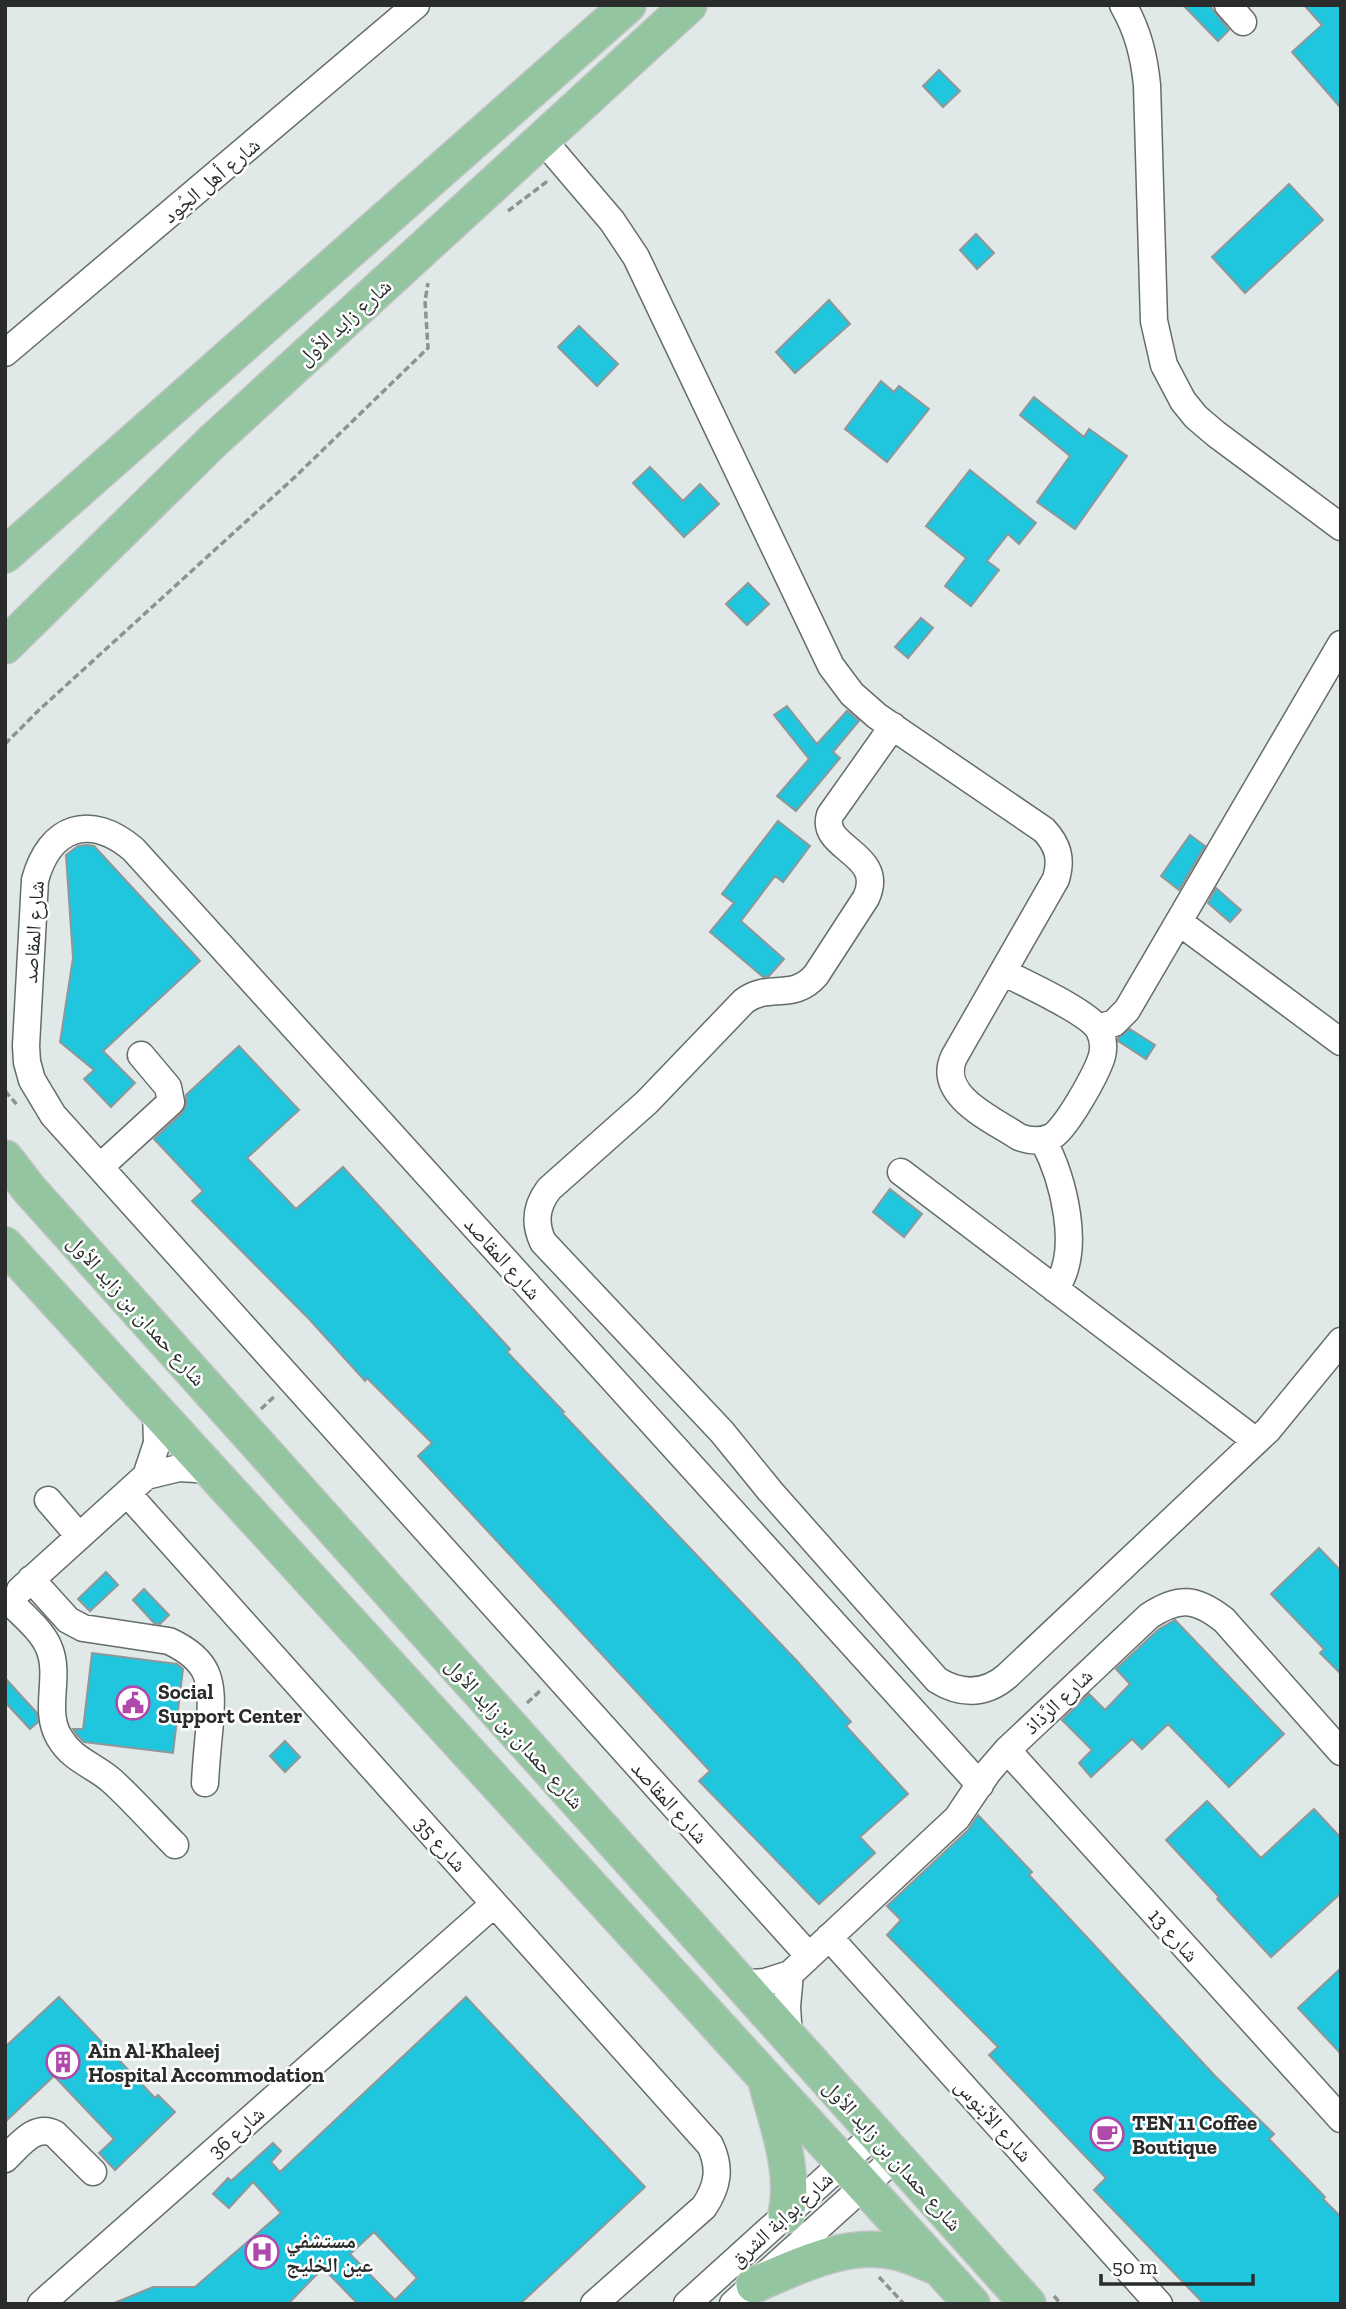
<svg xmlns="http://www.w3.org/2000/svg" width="1346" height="2309" font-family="'Zilla Slab','Noto Naskh Arabic',serif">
<rect width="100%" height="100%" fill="#e0e9e7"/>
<path fill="#1fc6de" stroke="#8f9799" stroke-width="2" fill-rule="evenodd" d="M1183,5H1209L1229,30L1218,41Z
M1304,5H1341V108L1292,52L1322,25Z
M939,70L960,91L943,107L923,86Z
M1289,184L1323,220L1245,293L1212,257Z
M976,234L994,253L977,269L960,250Z
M829,300L850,324L795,373L776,352Z
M579,326L618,364L597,386L558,347Z
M881,381L894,392L899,386L929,409L887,462L845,429Z
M1034,397L1084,437L1089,429L1127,456L1075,529L1037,502L1070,456L1020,415Z
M650,467L683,501L700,484L719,504L684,537L633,483Z
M970,470L1036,523L1019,544L1008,534L987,561L999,570L971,606L945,586L966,558L926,526Z
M748,583L769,604L747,625L726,604Z
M921,618L933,628L908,658L895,647Z
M787,706L817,744L847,711L859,721L833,752L840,758L796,811L777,796L809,759L774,715Z
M778,821L810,846L783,882L775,876L741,921L784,959L769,976L763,977L710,932L734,903L722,894Z
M1190,835L1205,846L1179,890L1161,876Z
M87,845L94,846L200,961L103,1051L135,1083L111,1107L84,1079L94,1070L60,1042L73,958L66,855L78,846Z
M1216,888L1241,910L1230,922L1208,903Z
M1130,1029L1155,1045L1146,1059L1118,1041V1038Z
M239,1046L299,1110L247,1158L296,1209L343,1167L510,1349L507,1352L564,1412L562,1413L796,1660L851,1722L846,1726L908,1794L860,1837L875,1853L819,1904L699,1781L710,1771L418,1456L432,1443L367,1378L365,1381L310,1320L192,1201L203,1191L154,1139L182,1113L186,1106V1095Z
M890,1189L922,1214L904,1237L873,1212Z
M1319,1548L1341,1571V1674L1320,1653L1324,1649L1271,1594Z
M106,1572L118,1585L90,1611L78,1599Z
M144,1589L169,1615L160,1624L154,1623L133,1600Z
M1175,1620L1284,1734L1229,1787L1168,1724L1142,1749L1132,1739L1091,1777L1079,1763L1092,1750L1062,1720L1089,1694L1105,1710L1130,1684L1116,1669L1159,1629Z
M92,1653L177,1664L183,1669L173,1753L84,1742L77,1735L73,1729H83Z
M5,1678L37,1713L38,1722L30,1729L5,1702Z
M285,1741L300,1757L285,1772L270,1756Z
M1207,1801L1261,1858L1314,1809L1341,1838V1893L1271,1957L1217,1899L1219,1897L1166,1840Z
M978,1815L1032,1872L1029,1875L1095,1946L1215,2076L1274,2134L1269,2139L1325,2197L1323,2199L1341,2217V2304H1204L1094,2190L1106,2178L989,2055L998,2047L887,1935L901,1920L887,1906L968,1830Z
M1341,1968V2054L1298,2008Z
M59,1997L155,2098L158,2095L175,2112L115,2170L99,2153L114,2139L54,2076L5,2122V2047Z
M466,1997L645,2187L520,2304H358L323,2268L288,2304H112L153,2287H195L281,2213L253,2182L229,2208L213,2194L228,2178L231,2181L273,2143L281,2151L271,2162L280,2172ZM374,2232L417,2278L395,2300L350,2254Z"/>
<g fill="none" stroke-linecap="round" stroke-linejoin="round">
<defs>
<path id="minor" d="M1123,5C1138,31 1144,56 1147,85L1154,321L1164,365L1183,401L1196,417L1216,434L1341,527
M1228,5L1243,22
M543,140L612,221L636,257L831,666L852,694L877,716L1044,830C1058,845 1062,859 1056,879L954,1057C936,1096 994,1120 1019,1137C1029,1141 1040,1142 1051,1137C1065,1131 1097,1073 1102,1056C1104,1048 1103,1038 1099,1030C1089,1012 1024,983 1003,972
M5,353L416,5
M893,726L830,815C819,849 887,853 866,898L816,975C793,1002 769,982 744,1001L647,1102L549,1189C536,1206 534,1223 543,1242L722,1432L770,1491L937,1680C961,1695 985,1695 1007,1676L1268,1430L1341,1341
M1179,922L1341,1042
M1098,1028L1114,1023L1127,1010L1341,644
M1043,1140C1063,1178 1083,1251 1055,1289
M100,1167L171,1102L168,1087L141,1055
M901,1172L1256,1441
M146,1476L179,1468L213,1470
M127,1493L710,2145C721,2168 718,2186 704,2207L594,2304
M48,1500L79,1536
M31,1579L68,1620L83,1628L169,1641C210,1660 213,1681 210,1722C208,1743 206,1763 205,1783
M20,1590L146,1476L157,1443L156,1408
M8,1600C21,1614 42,1630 49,1648C61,1676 43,1710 59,1737C73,1761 93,1764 112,1781C134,1801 154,1824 175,1845
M1007,1750L1341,2119
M829,1937L1159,2304
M809,1956L53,1115L32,1080L27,1062L26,1046L35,880C50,826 90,813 133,849L980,1785
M739,1984L765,1982L790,1974L957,1818L988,1772L1007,1750L1149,1616C1179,1596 1196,1598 1224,1620L1341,1752
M789,2039L787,2006L790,1974
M5,2159C19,2146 35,2123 55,2134L93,2172
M41,2304L494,1904
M687,2304L875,2134
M733,2304L896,2157"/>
<path id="major" d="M5,555L628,5
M5,646L212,442L689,5
M5,1158L29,1189L1028,2304
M5,1245L972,2304
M766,2081C777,2124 796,2171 786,2215
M754,2285C798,2266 847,2241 896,2252C910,2255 924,2262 937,2267"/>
</defs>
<use href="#minor" stroke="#656d6b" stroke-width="29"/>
<use href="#major" stroke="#c3c4c4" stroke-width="38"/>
<path stroke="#8c9391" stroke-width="3.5" stroke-dasharray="7 3.5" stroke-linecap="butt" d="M508,211L549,180
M5,744L39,710L296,476L428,348L425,301L428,283
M5,1091L18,1106
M261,1409L276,1395
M527,1703L540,1691
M879,2277L904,2304
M1054,2296L1061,2304"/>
<use href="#minor" stroke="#fff" stroke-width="26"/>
<use href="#major" stroke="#92c5a0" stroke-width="35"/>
</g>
<defs>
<symbol id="civic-ring" viewBox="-11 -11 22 22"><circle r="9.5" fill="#fff" stroke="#b049ac" stroke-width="1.5"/><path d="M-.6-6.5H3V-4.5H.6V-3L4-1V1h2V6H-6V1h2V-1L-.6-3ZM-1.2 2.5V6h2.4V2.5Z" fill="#b049ac"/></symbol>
<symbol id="building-ring" viewBox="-11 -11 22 22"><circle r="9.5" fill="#fff" stroke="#b049ac" stroke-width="1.5"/><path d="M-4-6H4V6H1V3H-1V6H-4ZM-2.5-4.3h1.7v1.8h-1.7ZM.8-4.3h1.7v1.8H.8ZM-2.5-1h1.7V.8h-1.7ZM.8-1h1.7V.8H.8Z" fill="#b049ac"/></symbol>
<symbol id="cafe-ring" viewBox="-11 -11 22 22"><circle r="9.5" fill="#fff" stroke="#b049ac" stroke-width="1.5"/><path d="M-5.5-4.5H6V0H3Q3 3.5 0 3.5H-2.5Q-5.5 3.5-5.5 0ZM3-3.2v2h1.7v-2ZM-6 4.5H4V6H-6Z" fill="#b049ac"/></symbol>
<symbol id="hospital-ring" viewBox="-11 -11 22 22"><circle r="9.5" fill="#fff" stroke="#b049ac" stroke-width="1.5"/><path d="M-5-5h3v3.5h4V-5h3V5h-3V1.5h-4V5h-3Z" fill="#b049ac"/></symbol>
</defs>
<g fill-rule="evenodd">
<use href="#civic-ring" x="114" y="1684" width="38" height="38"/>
<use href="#building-ring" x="44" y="2043" width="38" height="38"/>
<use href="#cafe-ring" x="1088" y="2115" width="38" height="38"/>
<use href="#hospital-ring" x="243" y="2233" width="38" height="38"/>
</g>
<g text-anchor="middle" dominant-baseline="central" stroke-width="5" stroke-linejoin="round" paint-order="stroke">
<g font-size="21" fill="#292c2b" stroke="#fff">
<text transform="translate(211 180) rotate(-40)">شارع أهل الجُود</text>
<text transform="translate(344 322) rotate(-42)">شارع زايد الأول</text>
<text transform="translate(33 932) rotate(-86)">شارع المقاصد</text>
<text transform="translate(503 1258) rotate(48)">شارع المقاصد</text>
<text transform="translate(137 1310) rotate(48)">شارع حمدان بن زايد الأول</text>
<text transform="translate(1058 1701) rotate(-43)">شارع الرَّذاذ</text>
<text transform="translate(515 1733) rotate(48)">شارع حمدان بن زايد الأول</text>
<text transform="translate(670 1802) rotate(48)">شارع المقاصد</text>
<text transform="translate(441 1844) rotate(48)">شارع 35</text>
<text transform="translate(1174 1935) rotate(48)">شارع 13</text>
<text transform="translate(994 2120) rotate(48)">شارع الأبْنوس</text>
<text transform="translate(236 2132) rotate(-41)">شارع 36</text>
<text transform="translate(893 2155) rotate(48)">شارع حمدان بن زايد الأول</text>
<text transform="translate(781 2219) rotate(-42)">شارع بوابة الشرق</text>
</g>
<g font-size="21" font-weight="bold" fill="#292c2b" stroke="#fff" text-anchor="start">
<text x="158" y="1691">Social<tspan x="158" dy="24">Support Center</tspan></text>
<text x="88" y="2050">Ain Al-Khaleej<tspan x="88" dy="24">Hospital Accommodation</tspan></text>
<text x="1132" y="2122">TEN 11 Coffee<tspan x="1132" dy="24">Boutique</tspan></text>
<text x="286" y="2240">مستشفي<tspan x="286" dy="24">عين الخليج</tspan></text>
</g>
</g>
<rect width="1346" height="2309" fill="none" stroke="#292c2b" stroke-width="14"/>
<path d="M1101 2274v10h152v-10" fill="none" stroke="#292c2b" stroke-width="3.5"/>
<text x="1112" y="2274" font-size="21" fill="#292c2b" stroke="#ffffff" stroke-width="5" paint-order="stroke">50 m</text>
</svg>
